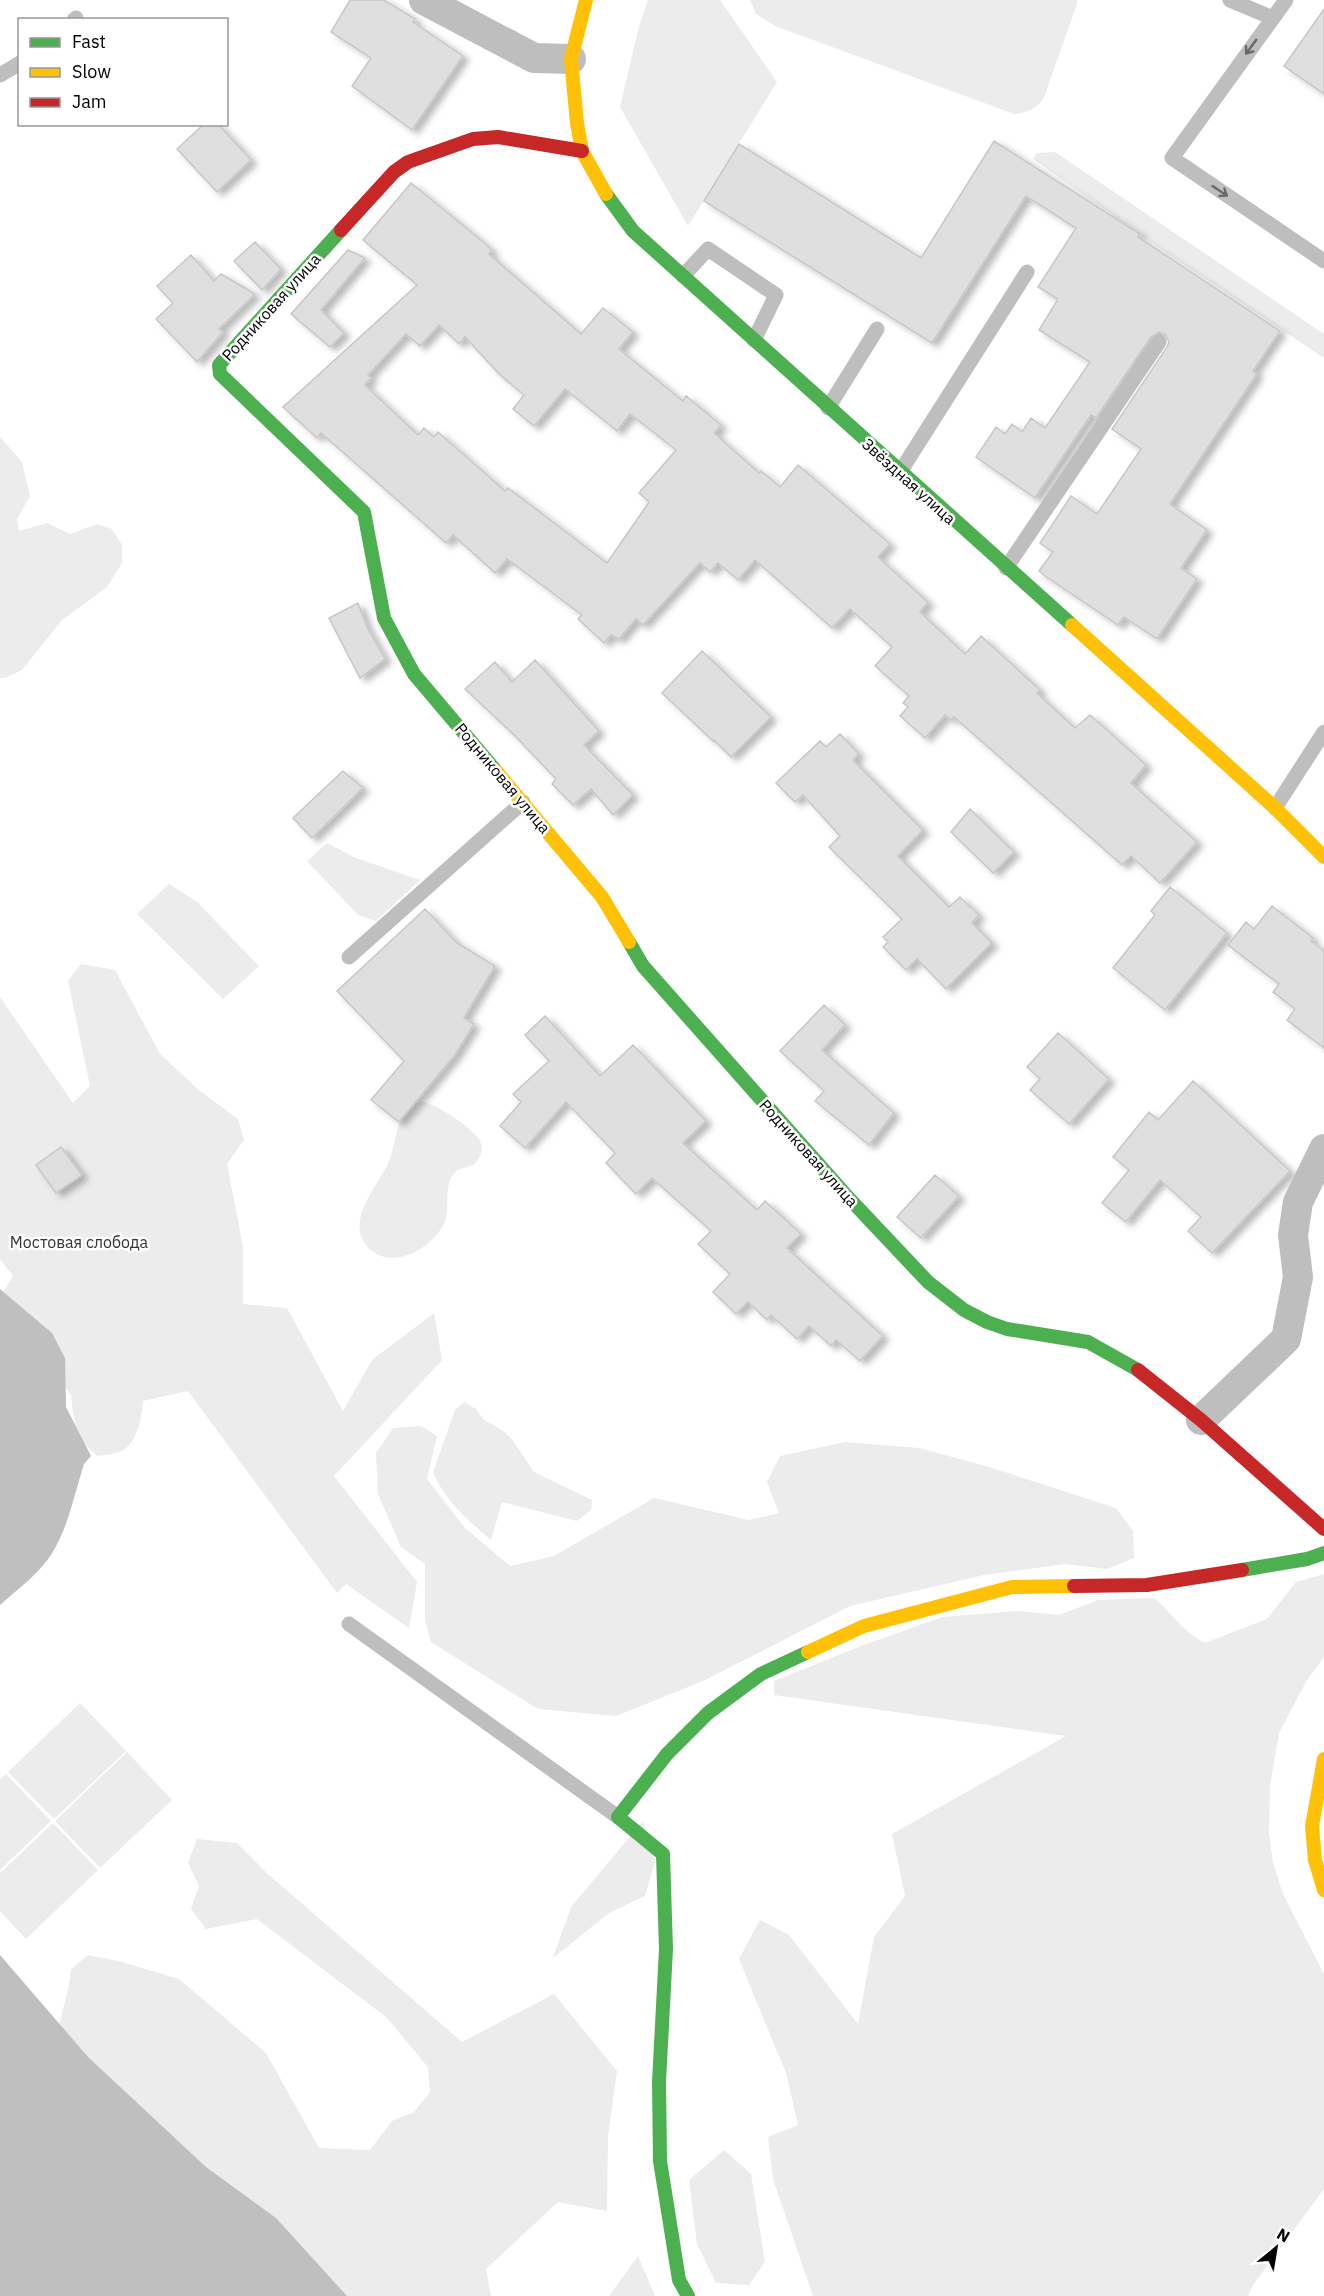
<svg xmlns="http://www.w3.org/2000/svg" width="1324" height="2296" font-family="'IBM Plex Sans',sans-serif">
<defs>
<filter id="shadow"><feDropShadow dx="6" dy="4" stdDeviation="3" flood-color="#0004"/></filter>
</defs>
<rect width="100%" height="100%" fill="#fff"/>
<path fill="#ececec" d="M648,0H720L777,82L688,226L620,107L639,26Z
M750,0H1077V4L1044,97C1037,109 1028,113 1014,114L775,26L756,14Z
M1055,152L1324,334V358L1164,251L1033,159L1037,153Z
M0,437L22,462L30,496L17,519L19,531L47,523L70,534L97,524L112,529L122,545V563L107,587L62,620L22,670L5,678H0Z
M327,843L356,858L420,880L376,921L358,915L307,861Z
M169,884L196,901L259,966L223,999L137,914Z
M81,964L115,970L160,1054L200,1091L238,1119L244,1140L227,1164L243,1247V1304L287,1308L343,1411L372,1360L434,1313L442,1360L334,1476L417,1582L409,1628L346,1584L337,1593L188,1391L143,1401C142,1416 138,1439 125,1449C117,1454 105,1455 97,1456L79,1438L73,1413L71,1395L0,1297L13,1276L0,1259V997L73,1103L90,1086L68,981Z
M420,1101C434,1102 473,1128 480,1141C484,1150 480,1157 475,1164C467,1168 457,1167 452,1176C444,1190 450,1207 445,1221C434,1249 389,1273 367,1246C344,1219 381,1183 390,1159C395,1146 398,1115 407,1107C410,1104 416,1102 420,1101Z
M464,1402L476,1409L484,1420L502,1430L511,1438L534,1472L592,1500L591,1510L577,1521L502,1502L491,1540C469,1521 444,1500 433,1472L455,1410Z
M421,1426L437,1436L427,1479L465,1528L510,1566L554,1556L654,1498L749,1520L779,1513L767,1482L780,1456L845,1442L919,1448L989,1467L1116,1508L1133,1531L1134,1558L1107,1569L1065,1564L984,1575L850,1606L703,1681L616,1716L538,1709L431,1642L425,1621V1564L401,1547L378,1494L376,1453L393,1428Z
M1324,1574V1657L1307,1680L1279,1733L1270,1786L1269,1833L1273,1863L1283,1894L1324,1974V2189L1253,2285L1248,2296H813L773,2179L768,2137L798,2125L786,2073L739,1959L760,1920L789,1935L858,2024L874,1937L905,1896L892,1834L1066,1736L774,1695V1681L861,1646L942,1617L1019,1611L1059,1615L1098,1600L1154,1598C1172,1613 1184,1633 1205,1643L1267,1619L1296,1582Z
M80,1703L126,1751L54,1819L8,1772Z
M127,1752L172,1800L100,1868L55,1821Z
M6,1774L51,1821L0,1870V1779Z
M643,1821L655,1862L645,1896L609,1913L553,1958L571,1907Z
M53,1823L98,1870L26,1939L0,1911V1873Z
M197,1839L237,1843L269,1875L462,2042L554,1994L617,2071L608,2136L607,2211L558,2202L486,2269L491,2296H306L54,2046L69,1985L71,1969L88,1955L122,1962L179,1979L266,2053L319,2148L370,2150L392,2121L414,2112L430,2092L428,2067L386,2017L257,1919L206,1929L191,1909L199,1886L188,1863Z
M724,2150L751,2174L765,2262L749,2285L716,2283L697,2244L689,2180Z
M638,2256L655,2296H609Z"/>
<path fill="#bfbfbf" d="M0,1289L52,1333L65,1358L66,1407L91,1456L84,1464C75,1492 69,1523 55,1548C43,1571 18,1589 0,1605Z
M0,1955L88,2057L206,2167L276,2218L347,2296H0Z"/>
<path fill="#dfdfdf" stroke="#c7c7c7" stroke-width="1.5" fill-rule="evenodd" filter="url(#shadow)" d="M350,0H384L415,19L413,22L463,56L412,130L352,86L371,58L331,32Z
M1324,9V94L1284,66Z
M204,124H218L251,160L217,192L177,149Z
M994,141L1140,234L1138,237L1280,331L1253,371L1257,374L1170,504L1207,530L1181,568L1197,579L1157,639L1124,617L1118,625L1045,576L1039,571L1053,552L1040,543L1071,496L1097,514L1141,449L1112,429L1167,347L1169,342L1165,334L1159,332L1151,337L1096,418L1091,415L1035,498L976,457L996,427L1005,434L1012,424L1022,432L1031,418L1045,428L1090,362L1039,330L1058,299L1038,287L1076,228L1026,196L932,343L704,201L739,144L921,258Z
M411,183L476,236L492,250L489,254L581,334L603,308L633,332L619,349L683,401L686,396L721,425L714,433L759,473L761,471L780,487L798,465L890,544L878,557L928,602L920,612L965,654L981,636L1040,690L1037,693L1075,728L1090,715L1146,765L1131,783L1197,842L1160,883L1131,856L1122,865L954,717L951,720L945,715L925,738L900,716L908,707L903,703L909,696L875,666L892,647L850,609L832,628L755,560L738,580L718,563L710,572L700,563L643,625L636,619L619,639L611,635L604,643L578,619L582,615L507,559L495,573L453,535L446,543L321,433L317,438L283,407L417,285L363,240ZM439,325L459,344L465,337L499,374L524,395L513,409L534,426L565,389L617,431L630,414L676,450L639,493L649,502L607,563L508,488L505,491L438,432L434,437L424,428L418,435L365,385L371,378L368,375L406,334L420,346Z
M255,242L281,269L262,290L234,261Z
M348,250L365,258L321,310L344,333L330,347L291,314Z
M191,255L214,281L221,274L255,294L219,329L223,332L197,362L156,319L173,303L157,286Z
M358,603L367,627L385,659L360,678L329,618Z
M702,651L771,717L731,757L714,740L713,741L662,693Z
M535,660L599,731L584,745L633,795L613,815L591,789L573,805L552,784L556,779L514,735L465,689L495,662L512,682Z
M840,734L859,754L853,760L923,830L898,856L949,907L960,897L979,915L972,923L992,943L946,989L917,959L906,970L883,947L888,942L883,937L902,919L829,847L840,836L803,795L795,802L776,783L820,741L826,747Z
M343,771L363,788L312,838L293,818Z
M970,809L1014,852L993,873L951,832Z
M1170,887L1227,933L1165,1010L1113,968L1155,915L1151,911Z
M1272,906L1313,938L1311,941L1324,951V1048L1287,1020L1295,1009L1273,992L1279,984L1228,945L1246,922L1254,929Z
M425,909L457,943L495,966L464,1018L474,1024L455,1055L399,1122L371,1100L404,1061L337,991Z
M824,1005L845,1025L822,1050L894,1113L869,1145L815,1101L824,1091L780,1051Z
M545,1016L600,1076L633,1045L706,1121L683,1143L757,1210L765,1201L801,1234L787,1248L883,1336L860,1361L836,1340L831,1346L809,1326L797,1339L771,1315L767,1320L748,1302L736,1314L713,1292L730,1274L698,1244L711,1231L652,1178L636,1194L606,1163L615,1153L566,1102L525,1148L500,1126L521,1102L513,1094L549,1061L525,1035Z
M1058,1033L1109,1079L1069,1124L1030,1090L1040,1079L1027,1067Z
M1193,1081L1290,1171L1212,1253L1188,1231L1201,1217L1160,1180L1126,1222L1102,1203L1129,1170L1113,1157L1149,1112L1158,1120Z
M61,1147L82,1175L56,1193L36,1165Z
M935,1175L959,1196L921,1238L897,1217Z"/>
<g fill="none" stroke-linecap="round" stroke-linejoin="round">
<path stroke="#bebebe" stroke-width="15" d="M1230,0L1273,18
M1286,0L1172,158L1324,261
M74,20L76,18
M0,75L20,63
M683,276L708,249L776,295L754,340
M828,408L877,329
M900,472L1027,272
M1006,568L1159,342
M1275,808L1324,732
M349,957L523,802
M349,1624L618,1817"/>
<path stroke="#bebebe" stroke-width="30" d="M424,0L534,58L571,59
M1201,1420L1286,1339L1298,1277L1293,1235L1298,1202L1324,1149"/>
<path stroke="#4caf50" stroke-width="14" d="M606,194L633,231L1072,625
M341,230L219,365L220,374L364,512L384,618L414,674L496,771
M629,942L643,966L845,1194L928,1282L964,1310L987,1322L1007,1329L1088,1342L1138,1370
M1242,1570L1307,1559L1324,1553
M688,2296L679,2280L660,2161L659,2082L666,1949L663,1854L618,1817L667,1754L708,1713L761,1674L808,1652"/>
<path stroke="#ffc107" stroke-width="14" d="M586,0L571,59L577,123L582,151L606,194
M1072,625L1275,808L1324,857
M496,771L602,897L629,942
M808,1652L864,1626L1012,1587L1074,1586
M1324,1759L1312,1826L1315,1860L1324,1890"/>
<path stroke="#c62828" stroke-width="14" d="M341,230L394,172L408,162L473,139L498,137L582,151
M1138,1370L1201,1420L1324,1529
M1074,1586L1147,1585L1242,1570"/>
</g>
<defs><path id="oneway-shaft" d="M-6 0H5M1.5-3L5.5 0L1.5 3" fill="none" stroke-width="1.6" stroke-linecap="round" stroke-linejoin="round" transform="scale(1.5)"/></defs>
<g stroke="#686868">
<use href="#oneway-shaft" transform="translate(1251 47) rotate(126)"/>
<use href="#oneway-shaft" transform="translate(1220 191) rotate(34)"/>
</g>
<g text-anchor="middle" dominant-baseline="central" stroke-width="5" stroke-linejoin="round" paint-order="stroke">
<g font-size="16" fill="#000" stroke="#fff">
<text transform="translate(271 307) rotate(-48)">Родниковая улица</text>
<text transform="translate(909 481) rotate(42)">Звёздная улица</text>
<text transform="translate(503 778) rotate(50)">Родниковая улица</text>
<text transform="translate(809 1153) rotate(48)">Родниковая улица</text>
</g>
<g font-size="16" fill="#333" stroke="#fff">
<text x="79" y="1242">Мостовая слобода</text>
</g>
</g>
<rect x="18" y="18" width="210" height="108" fill="#ffffff" stroke="#999999" stroke-width="1.5"/>
<rect x="30" y="38" width="30" height="9" fill="#4caf50" stroke="#999999" stroke-width="1.5"/>
<text x="72" y="48" font-size="18" fill="#000000">Fast</text>
<rect x="30" y="68" width="30" height="9" fill="#ffc107" stroke="#999999" stroke-width="1.5"/>
<text x="72" y="78" font-size="18" fill="#000000">Slow</text>
<rect x="30" y="98" width="30" height="9" fill="#c62828" stroke="#999999" stroke-width="1.5"/>
<text x="72" y="108" font-size="18" fill="#000000">Jam</text>
<g transform="translate(1276 2248) rotate(30)" stroke="#ffffff" stroke-width="4.5" paint-order="stroke">
<path d="M0-4.5L10 22L0 15L-10 22Z" fill="#000000"/>
<text y="-9" font-size="16" font-weight="bold" text-anchor="middle" fill="#000000">N</text>
</g>
</svg>
